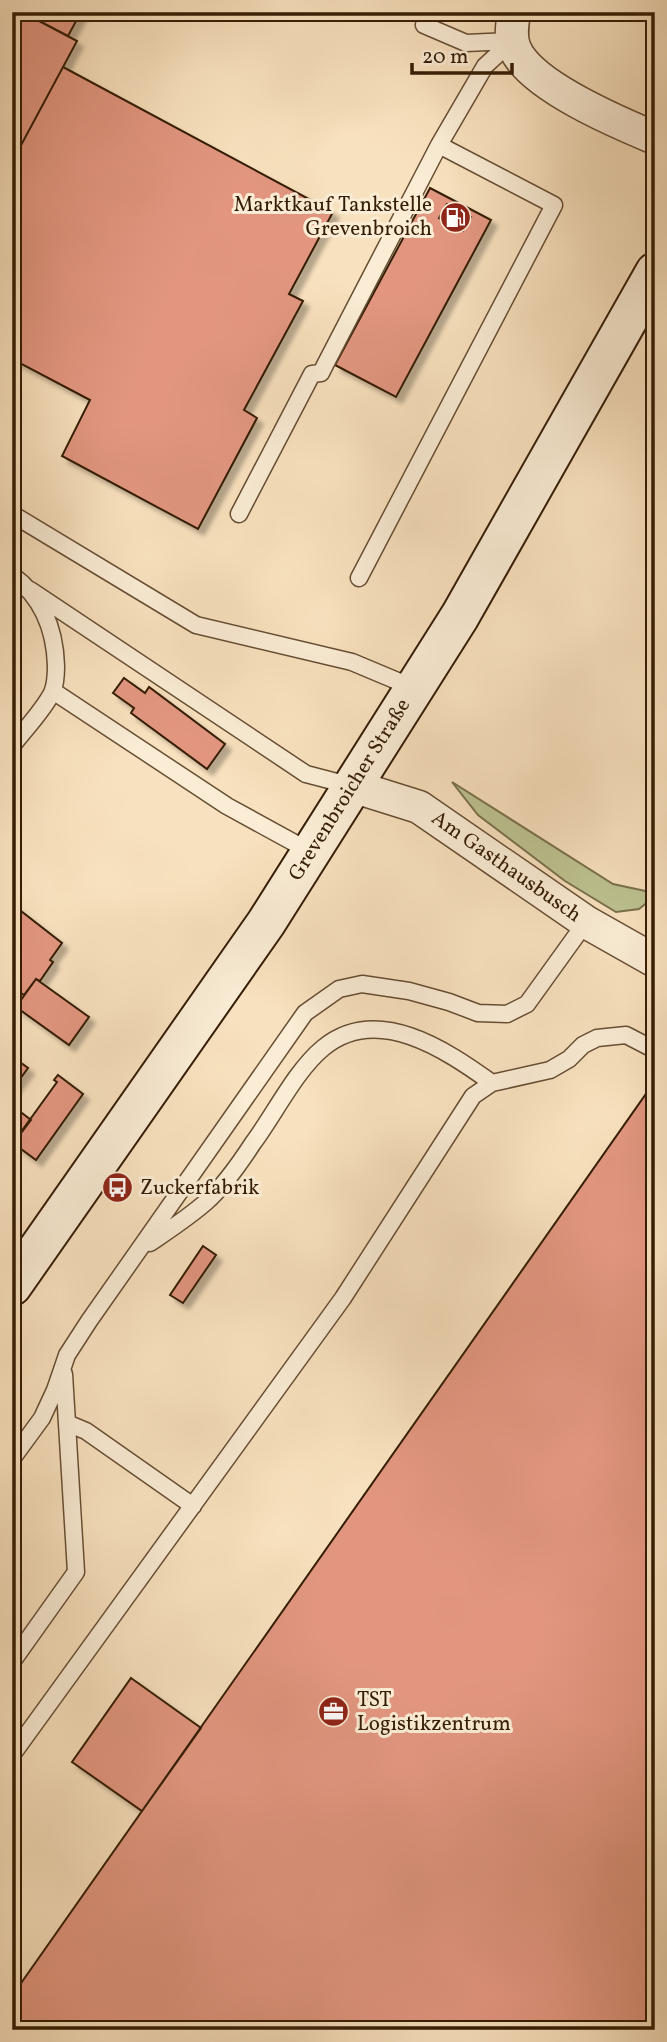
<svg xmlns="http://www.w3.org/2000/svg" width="667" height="2042" font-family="Vollkorn,serif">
<defs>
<filter id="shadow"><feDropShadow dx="6" dy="6" stdDeviation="2" flood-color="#0004"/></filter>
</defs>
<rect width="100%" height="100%" fill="#f8e1be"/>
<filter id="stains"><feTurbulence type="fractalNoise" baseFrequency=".00286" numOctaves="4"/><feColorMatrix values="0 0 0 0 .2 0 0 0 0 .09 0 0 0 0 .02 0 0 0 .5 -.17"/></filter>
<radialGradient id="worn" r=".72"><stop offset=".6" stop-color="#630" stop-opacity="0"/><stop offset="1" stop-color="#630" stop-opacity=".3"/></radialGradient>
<path fill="#bdc391" stroke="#79704b" stroke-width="2" d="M452,782L613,884L655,893V896L639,909L616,912L565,881L478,815Z"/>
<path fill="#e29680" stroke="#351d05" stroke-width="2" filter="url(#shadow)" d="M12,12H22L77,41L12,162Z
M22,12H81L68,36Z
M63,67L333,212L289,294L303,301L244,410L257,418L198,529L62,456L90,400L12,359V162Z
M430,188L491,220L396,397L335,365Z
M447,204L471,217L463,231L439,218Z
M124,678L145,693L149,687L225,744L207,769L131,713L134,708L113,693Z
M12,904L62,943L50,960L53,962L40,981L36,979L24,995L12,987Z
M36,979L89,1017L69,1045L16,1007Z
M13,1057L28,1068L12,1090V1057Z
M58,1075L83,1094L36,1160L13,1143L57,1082L54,1080Z
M648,1091L655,1096V2030H12V1996Z
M22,1113L31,1120L12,1145V1119L16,1122Z
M203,1246L216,1255L183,1303L170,1295Z
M131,1678L201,1728L142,1811L72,1762Z"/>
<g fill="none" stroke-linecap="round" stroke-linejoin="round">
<defs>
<path id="lane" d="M424,25L466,43L512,41
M439,145L485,66L512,41
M12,514L196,625L352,662L414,688
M239,514L312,374L321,373L326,363L439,145L554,205L359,578
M12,575C42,597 55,629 56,666C56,674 55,686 52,693C42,712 25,729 12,746
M30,590L306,774L352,786
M53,691L227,806L311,852
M150,1243C169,1230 189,1217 206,1202C224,1186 240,1163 253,1143C274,1115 296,1070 323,1048C377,1003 446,1050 492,1083
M67,1423L86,1431L193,1506
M12,1459L42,1418L55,1390L67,1355L89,1321L305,1013L339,989L362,984L409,991L449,1002L478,1013L507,1014L527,1004L586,922
M12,1662L76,1572L64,1374
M12,1755L343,1298L473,1096L492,1083L550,1070L569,1059L583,1045L597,1038L626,1035L655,1050"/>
<path id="street" d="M514,12C512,25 510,38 515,49C531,86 619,123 655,138
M352,786L419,807L586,922L655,961"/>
<path id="secondary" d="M12,1286L266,923L460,616L655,272"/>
</defs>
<use href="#lane" stroke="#664e33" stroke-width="19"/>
<use href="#street" stroke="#664e33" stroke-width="35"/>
<use href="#secondary" stroke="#351d05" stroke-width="42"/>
<use href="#lane" stroke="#faecd5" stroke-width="16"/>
<use href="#street" stroke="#faecd5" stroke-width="32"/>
<use href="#secondary" stroke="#faecd5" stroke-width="38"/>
</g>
<defs>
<symbol id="fuel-disc" viewBox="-11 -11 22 22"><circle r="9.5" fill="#8f2418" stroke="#faecd5"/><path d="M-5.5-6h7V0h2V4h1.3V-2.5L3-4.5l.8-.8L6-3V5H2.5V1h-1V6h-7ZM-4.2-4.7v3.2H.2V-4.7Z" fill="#fff"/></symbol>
<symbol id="bus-disc" viewBox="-11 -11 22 22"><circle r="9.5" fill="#8f2418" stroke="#faecd5"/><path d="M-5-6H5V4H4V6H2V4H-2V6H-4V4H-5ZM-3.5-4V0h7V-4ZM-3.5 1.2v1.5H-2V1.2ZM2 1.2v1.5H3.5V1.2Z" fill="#fff"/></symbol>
<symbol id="office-disc" viewBox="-11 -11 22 22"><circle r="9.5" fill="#8f2418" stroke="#faecd5"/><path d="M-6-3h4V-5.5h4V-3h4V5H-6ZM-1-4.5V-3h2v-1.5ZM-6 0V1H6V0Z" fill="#fff"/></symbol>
</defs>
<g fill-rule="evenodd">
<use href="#fuel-disc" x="438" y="200" width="35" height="35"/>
<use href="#bus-disc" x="100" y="1170" width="35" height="35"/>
<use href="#office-disc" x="316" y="1694" width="35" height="35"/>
</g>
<g text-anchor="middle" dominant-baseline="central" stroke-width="6" stroke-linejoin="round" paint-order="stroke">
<g font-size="21" fill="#351d05" stroke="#faecd5" text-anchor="start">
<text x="432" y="205" text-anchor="end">Marktkauf Tankstelle<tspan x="432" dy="24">Grevenbroich</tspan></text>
<text x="140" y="1188">Zuckerfabrik</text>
<text x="357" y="1700">TST<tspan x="357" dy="24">Logistikzentrum</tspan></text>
</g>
<g font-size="21" fill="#351d05" stroke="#faecd5">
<text transform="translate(350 790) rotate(-58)">Grevenbroicher Straße</text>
<text transform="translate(506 867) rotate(35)">Am Gasthausbusch</text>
</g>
</g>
<rect width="667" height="2042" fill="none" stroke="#f8e1be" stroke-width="42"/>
<rect x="14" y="14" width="639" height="2014" fill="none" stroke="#351d05" stroke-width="3.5"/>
<rect x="21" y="21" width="625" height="2000" fill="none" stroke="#351d05" stroke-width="2"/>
<path d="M412 63v10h100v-10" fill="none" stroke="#351d05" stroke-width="3.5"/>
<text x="422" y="63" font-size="21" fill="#351d05" stroke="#faecd5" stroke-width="5" paint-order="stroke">20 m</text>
<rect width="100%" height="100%" filter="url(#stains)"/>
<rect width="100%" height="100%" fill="url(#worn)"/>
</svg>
